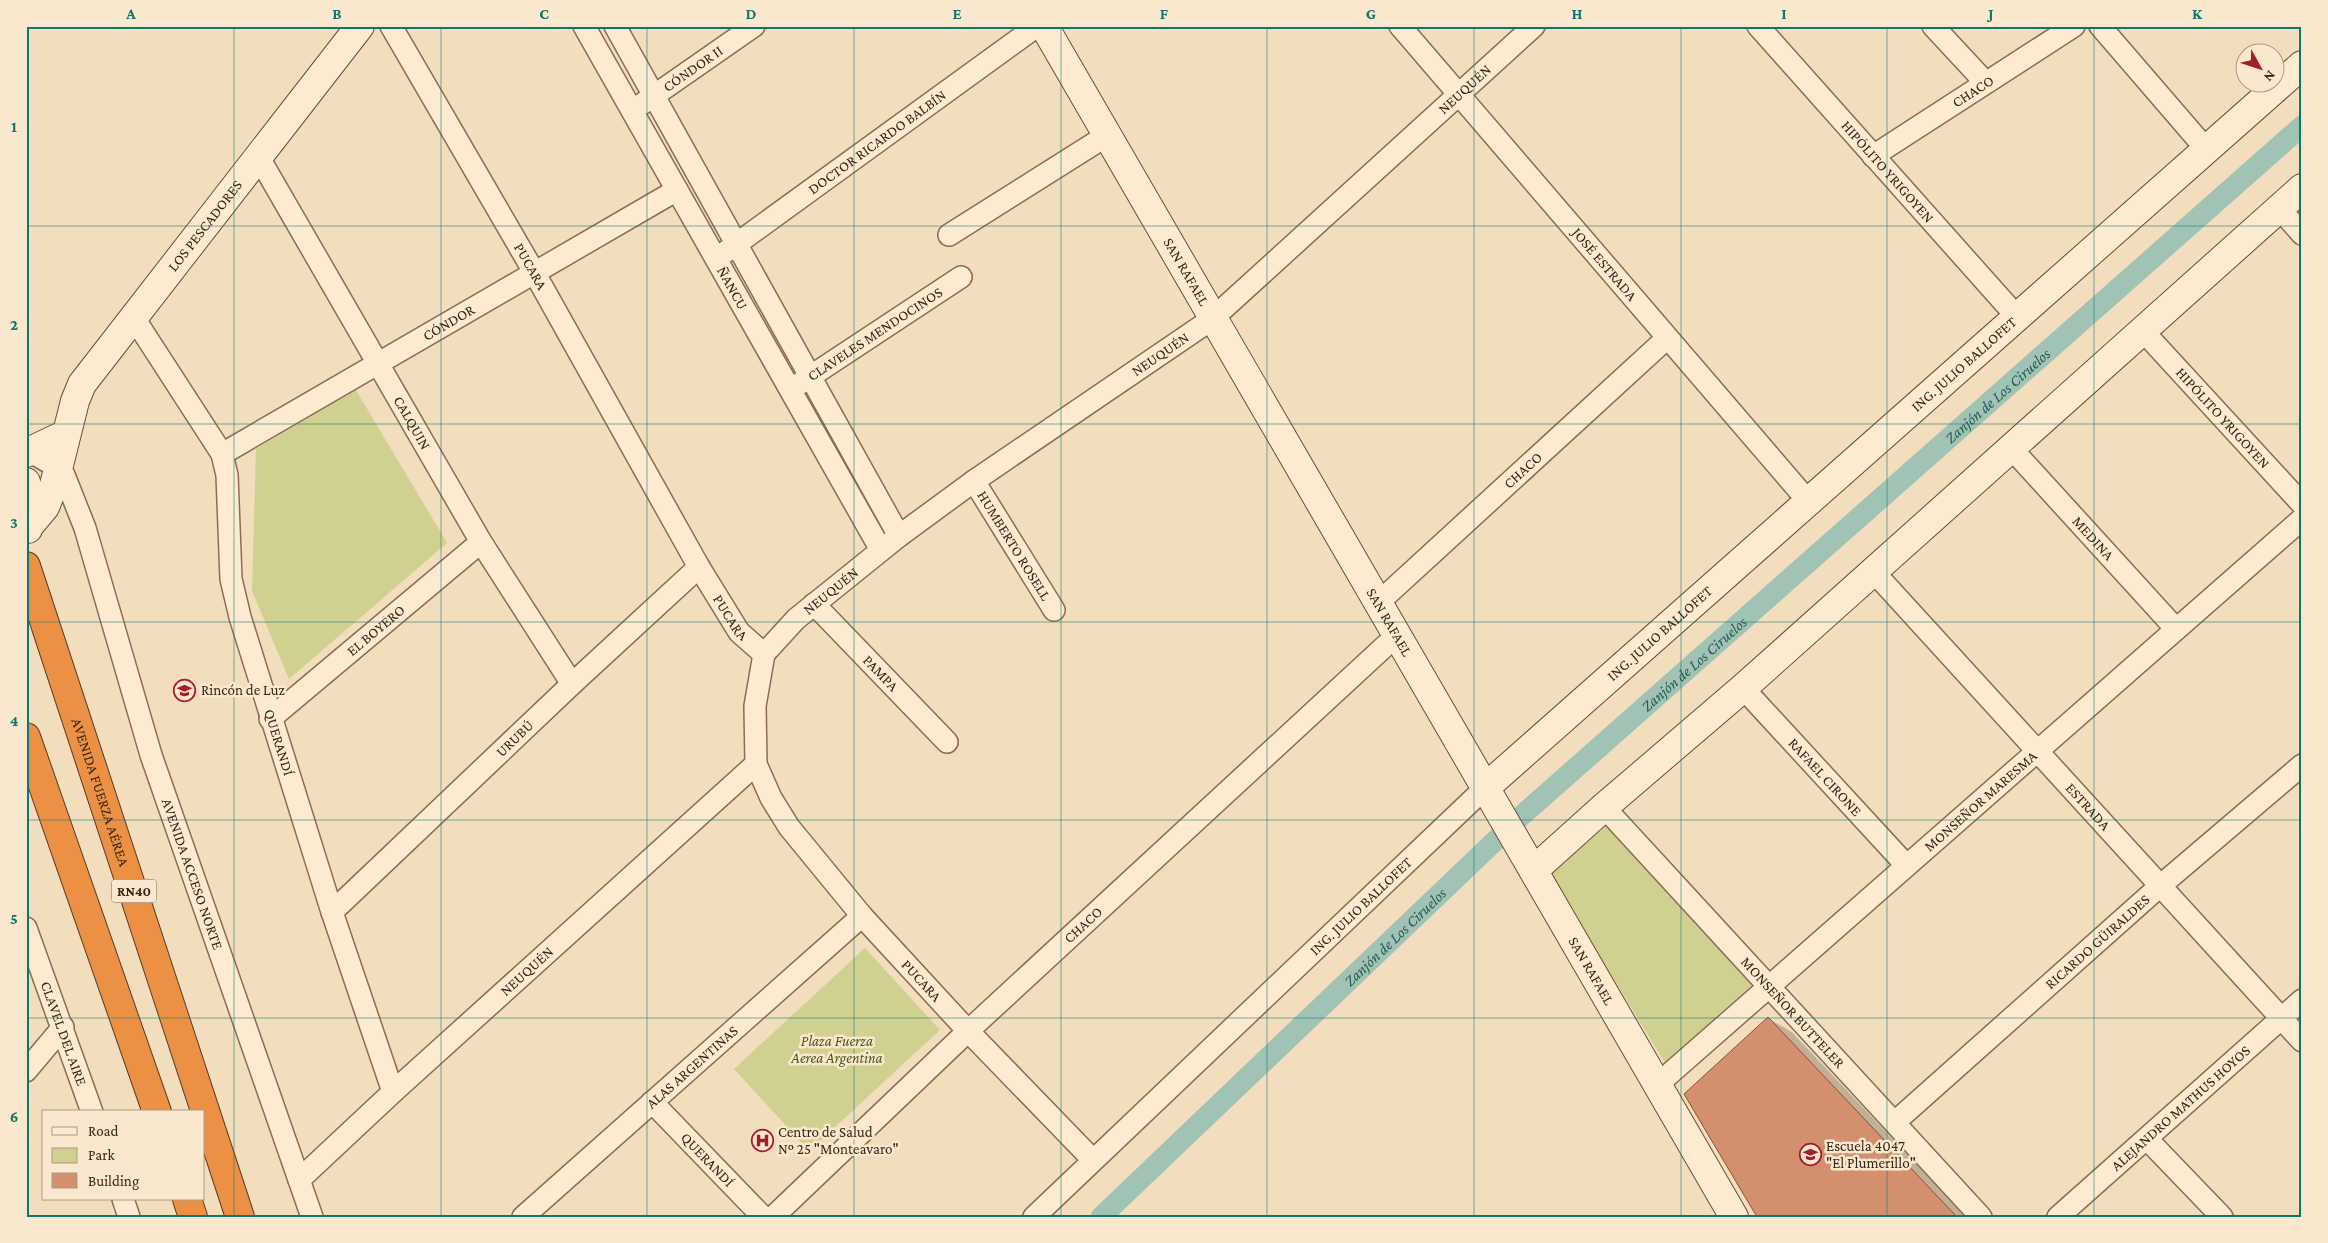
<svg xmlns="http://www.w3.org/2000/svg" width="2328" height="1243" font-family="'Crimson Pro',serif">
<rect width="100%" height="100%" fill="#f2ddbd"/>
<path fill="#d0d190" d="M356,390L447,543L289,679L252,591L256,449Z
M1606,826L1753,984L1665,1063L1550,875Z
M865,948L940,1030L809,1151L734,1069Z"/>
<path fill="#0003" d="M1769,1019L1792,1032L1966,1217H1759Z"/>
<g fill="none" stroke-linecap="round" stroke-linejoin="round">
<path stroke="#a1c3b6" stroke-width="21" id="s1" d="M1101,1217L1519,818L2302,126"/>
</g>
<path fill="#d48f6e" stroke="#8d5137" d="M1768,1017L1957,1217H1757L1684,1094Z"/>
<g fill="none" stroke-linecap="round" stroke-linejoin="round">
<defs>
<g id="street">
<path id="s2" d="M391,26L534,272L699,567L739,632L764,654"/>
<path id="s3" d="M584,26L881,550"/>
<path d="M615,26L899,536"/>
<path id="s4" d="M1400,26L1808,501"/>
<path id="s5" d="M1758,26L2018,318"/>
<path d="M1933,26L1985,82"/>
<path d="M2100,26L2206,149"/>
<path id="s6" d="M642,104L754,26"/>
<path id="s7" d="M258,156L481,542L572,684"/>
<path id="s8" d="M1873,156L2074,26"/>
<path d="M2279,208L2302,234"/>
<path d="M949,235L1106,136"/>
<path id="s9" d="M724,253L1037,26"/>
<path id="s10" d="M134,318L222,454L227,475L231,579L240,617L332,912L393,1092"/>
<path id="s11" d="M2143,331L2302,504"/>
<path id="s12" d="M799,384L961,277"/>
<path id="s13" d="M2011,448L2176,629"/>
<path id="s14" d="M31,452L57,467L64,475L85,528L151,755L312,1217"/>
<path id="s15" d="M222,454L677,190"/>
<path id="s16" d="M974,481L1054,610"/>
<path id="s17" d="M1873,571L2302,1041"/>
<path id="s18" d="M1379,602L1666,339"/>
<path id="s19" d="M814,604L947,742"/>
<path id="s20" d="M764,654L796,619L899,536L974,481L1212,319L1534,26"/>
<path id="s21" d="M764,654L755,706L756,764L771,798L789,827L862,916L968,1031L1093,1160"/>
<path id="s22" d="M1743,688L1906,865"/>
<path id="s23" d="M270,719L481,542"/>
<path id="s24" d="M1604,807L1981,1217"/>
<path id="s25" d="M332,912L572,684L699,567"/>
<path id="s26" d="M26,928L92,1112"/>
<path d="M26,1071L63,1027"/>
<path id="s27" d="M1658,1084L2302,519"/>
<path id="s28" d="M652,1102L763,1217"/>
<path id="s29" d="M1895,1122L2160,886L2302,765"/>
<path d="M2147,1139L2222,1217"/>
<path id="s30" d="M299,1180L393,1092L756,764"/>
<path d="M123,1199L129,1217"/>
<path id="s31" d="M523,1217L862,916"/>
<path id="s32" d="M773,1217L968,1031L1397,635"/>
<path id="s33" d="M1034,1217L1486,787"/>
<path id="s34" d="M2058,1217L2302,1000"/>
</g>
<g id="secondary">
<path id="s35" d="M1044,26L1734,1217"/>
<path d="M26,453L66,434"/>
<path d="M26,482L32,507L28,529"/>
<path id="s36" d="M29,526L45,507L54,485L75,401L82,384L360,26"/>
<path id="s37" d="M1486,787L2302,65"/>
<path d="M1534,870L1604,807L1743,688L2302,188"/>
</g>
<g id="highway">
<path id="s38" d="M26,566L240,1217"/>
<path d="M26,737L157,1112"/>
<path d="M187,1199L193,1217"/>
</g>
</defs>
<use href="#street" stroke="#8c6c54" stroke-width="24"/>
<use href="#secondary" stroke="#6d4d38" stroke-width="30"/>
<use href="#highway" stroke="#593b29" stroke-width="30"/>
<use href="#street" stroke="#fcebd1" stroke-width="21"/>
<use href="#secondary" stroke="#fcebd1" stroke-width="28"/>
<use href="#highway" stroke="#ec9143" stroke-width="28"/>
</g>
<path fill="none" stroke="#0f766e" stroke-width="1" stroke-opacity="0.55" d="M234,26V1217M441,26V1217M647,26V1217M854,26V1217M1061,26V1217M1267,26V1217M1474,26V1217M1681,26V1217M1887,26V1217M2094,26V1217M26,226H2302M26,424H2302M26,622H2302M26,820H2302M26,1018H2302"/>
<defs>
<symbol id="school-ring" viewBox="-11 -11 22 22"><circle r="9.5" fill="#f9e8cd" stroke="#a11e2c" stroke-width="1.5"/><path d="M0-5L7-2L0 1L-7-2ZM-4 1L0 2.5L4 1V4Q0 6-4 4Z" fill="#a11e2c"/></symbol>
<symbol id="hospital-ring" viewBox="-11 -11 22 22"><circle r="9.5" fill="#f9e8cd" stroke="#a11e2c" stroke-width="1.5"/><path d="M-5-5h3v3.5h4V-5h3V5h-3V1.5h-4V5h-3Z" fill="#a11e2c"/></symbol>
</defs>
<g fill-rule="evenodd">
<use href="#school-ring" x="172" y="678" width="25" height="25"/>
<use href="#hospital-ring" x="750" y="1128" width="25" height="25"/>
<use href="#school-ring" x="1798" y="1142" width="25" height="25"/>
</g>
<g text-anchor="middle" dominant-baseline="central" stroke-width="5" stroke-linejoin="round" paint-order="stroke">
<rect fill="#f9e8cd" stroke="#736050" stroke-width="1" x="111.5" y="879.5" width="45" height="23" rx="4"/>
<g font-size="14" font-weight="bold" fill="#39261a">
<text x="134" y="891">RN40</text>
</g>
<g font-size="15" fill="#39261a" stroke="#f9e8cd">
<text stroke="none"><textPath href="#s6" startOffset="62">CÓNDOR II</textPath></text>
<text stroke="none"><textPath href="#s20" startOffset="902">NEUQUÉN</textPath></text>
<text stroke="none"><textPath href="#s8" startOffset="119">CHACO</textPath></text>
<text stroke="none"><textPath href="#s9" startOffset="189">DOCTOR RICARDO BALBÍN</textPath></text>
<text stroke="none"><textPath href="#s5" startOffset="195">HIPÓLITO YRIGOYEN</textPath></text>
<text stroke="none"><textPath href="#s36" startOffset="354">LOS PESCADORES</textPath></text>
<text stroke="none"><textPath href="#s4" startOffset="314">JOSÉ ESTRADA</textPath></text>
<text stroke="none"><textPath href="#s2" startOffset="278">PUCARA</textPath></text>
<text stroke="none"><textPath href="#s35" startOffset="284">SAN RAFAEL</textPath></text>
<text stroke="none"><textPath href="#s3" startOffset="301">ÑANCU</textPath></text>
<text stroke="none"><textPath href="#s15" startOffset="262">CÓNDOR</textPath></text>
<text stroke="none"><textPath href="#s12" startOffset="91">CLAVELES MENDOCINOS</textPath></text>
<text stroke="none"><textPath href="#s20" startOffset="498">NEUQUÉN</textPath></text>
<text stroke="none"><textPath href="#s37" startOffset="638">ING. JULIO BALLOFET</textPath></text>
<text stroke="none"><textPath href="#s11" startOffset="118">HIPÓLITO YRIGOYEN</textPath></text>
<text stroke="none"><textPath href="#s7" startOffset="308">CALQUIN</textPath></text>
<text stroke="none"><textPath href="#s18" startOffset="195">CHACO</textPath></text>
<text stroke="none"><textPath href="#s13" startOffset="122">MEDINA</textPath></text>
<text stroke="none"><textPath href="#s16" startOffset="76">HUMBERTO ROSELL</textPath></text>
<text stroke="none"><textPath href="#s20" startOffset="92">NEUQUÉN</textPath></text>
<text stroke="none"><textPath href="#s2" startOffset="682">PUCARA</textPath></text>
<text stroke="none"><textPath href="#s35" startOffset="689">SAN RAFAEL</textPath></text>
<text stroke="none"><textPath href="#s23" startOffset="138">EL BOYERO</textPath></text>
<text stroke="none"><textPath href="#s37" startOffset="232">ING. JULIO BALLOFET</textPath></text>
<text stroke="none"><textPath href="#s19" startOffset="96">PAMPA</textPath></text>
<text stroke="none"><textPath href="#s25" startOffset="252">URUBÚ</textPath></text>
<text stroke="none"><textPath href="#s10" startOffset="458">QUERANDÍ</textPath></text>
<text stroke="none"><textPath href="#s22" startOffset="121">RAFAEL CIRONE</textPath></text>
<text stroke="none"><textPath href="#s38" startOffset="238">AVENIDA FUERZA AÉREA</textPath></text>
<text stroke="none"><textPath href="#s27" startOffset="429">MONSEÑOR MARESMA</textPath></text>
<text stroke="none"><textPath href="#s17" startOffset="319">ESTRADA</textPath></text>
<text stroke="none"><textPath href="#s14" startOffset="460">AVENIDA ACCESO NORTE</textPath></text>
<text stroke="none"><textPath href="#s33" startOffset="451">ING. JULIO BALLOFET</textPath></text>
<text stroke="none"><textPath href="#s32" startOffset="426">CHACO</textPath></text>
<text stroke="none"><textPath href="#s29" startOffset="271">RICARDO GÜIRALDES</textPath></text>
<text stroke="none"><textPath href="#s30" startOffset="309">NEUQUÉN</textPath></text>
<text stroke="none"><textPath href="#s35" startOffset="1092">SAN RAFAEL</textPath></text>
<text stroke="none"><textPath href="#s21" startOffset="385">PUCARA</textPath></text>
<text stroke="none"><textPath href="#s24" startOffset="279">MONSEÑOR BUTTELER</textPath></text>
<text stroke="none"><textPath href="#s26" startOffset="112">CLAVEL DEL AIRE</textPath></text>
<text stroke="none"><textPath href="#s31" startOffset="226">ALAS ARGENTINAS</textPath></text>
<text stroke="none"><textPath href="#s34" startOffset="164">ALEJANDRO MATHUS HOYOS</textPath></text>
<text stroke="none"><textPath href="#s28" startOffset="80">QUERANDÍ</textPath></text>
</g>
<g font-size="15" fill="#39261a" stroke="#f9e8cd" text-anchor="start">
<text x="201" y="690">Rincón de Luz</text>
<text x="778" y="1132">Centro de Salud<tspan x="778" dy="17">Nº 25 "Monteavaro"</tspan></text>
<text x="1826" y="1146">Escuela 4047<tspan x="1826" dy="17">"El Plumerillo"</tspan></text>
</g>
<g font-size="15" font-style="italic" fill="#4f581f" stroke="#f9e8cd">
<text x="837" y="1041">Plaza Fuerza<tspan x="837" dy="17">Aerea Argentina</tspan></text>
</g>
<g font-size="16" font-style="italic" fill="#285b53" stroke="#f9e8cd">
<text stroke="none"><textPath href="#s1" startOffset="1216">Zanjón de Los Ciruelos</textPath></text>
<text stroke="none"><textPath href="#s1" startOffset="811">Zanjón de Los Ciruelos</textPath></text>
<text stroke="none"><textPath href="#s1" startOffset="406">Zanjón de Los Ciruelos</textPath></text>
</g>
</g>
<rect width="2328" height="1243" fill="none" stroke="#f9e8cd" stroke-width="55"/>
<rect x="42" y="1110" width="162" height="90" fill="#f9e8cd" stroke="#ac9a85"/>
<rect x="52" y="1127" width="25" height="8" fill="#fcebd1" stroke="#ac9a85"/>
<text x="88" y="1136" font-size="15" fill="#39261a">Road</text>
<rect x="52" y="1148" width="25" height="15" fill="#d0d190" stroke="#ac9a85"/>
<text x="88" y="1160" font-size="15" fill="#39261a">Park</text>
<rect x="52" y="1173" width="25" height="15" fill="#d48f6e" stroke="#ac9a85"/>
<text x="88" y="1186" font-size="15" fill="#39261a">Building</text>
<g transform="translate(2260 68) rotate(130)"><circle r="24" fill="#f9e8cd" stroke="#ac9a85"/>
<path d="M0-4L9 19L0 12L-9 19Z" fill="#a11e2c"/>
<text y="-8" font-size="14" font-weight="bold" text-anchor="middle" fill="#39261a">N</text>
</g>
<rect x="28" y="28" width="2272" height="1188" fill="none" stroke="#0f766e" stroke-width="2"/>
<g font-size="16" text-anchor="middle" font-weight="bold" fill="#0f766e">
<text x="131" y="19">A</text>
<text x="337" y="19">B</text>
<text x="544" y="19">C</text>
<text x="751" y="19">D</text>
<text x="957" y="19">E</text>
<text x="1164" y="19">F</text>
<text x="1371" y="19">G</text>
<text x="1577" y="19">H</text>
<text x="1784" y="19">I</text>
<text x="1991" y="19">J</text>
<text x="2197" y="19">K</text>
<text x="14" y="132">1</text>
<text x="14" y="330">2</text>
<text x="14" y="528">3</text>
<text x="14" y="726">4</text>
<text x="14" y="924">5</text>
<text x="14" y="1122">6</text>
</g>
</svg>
